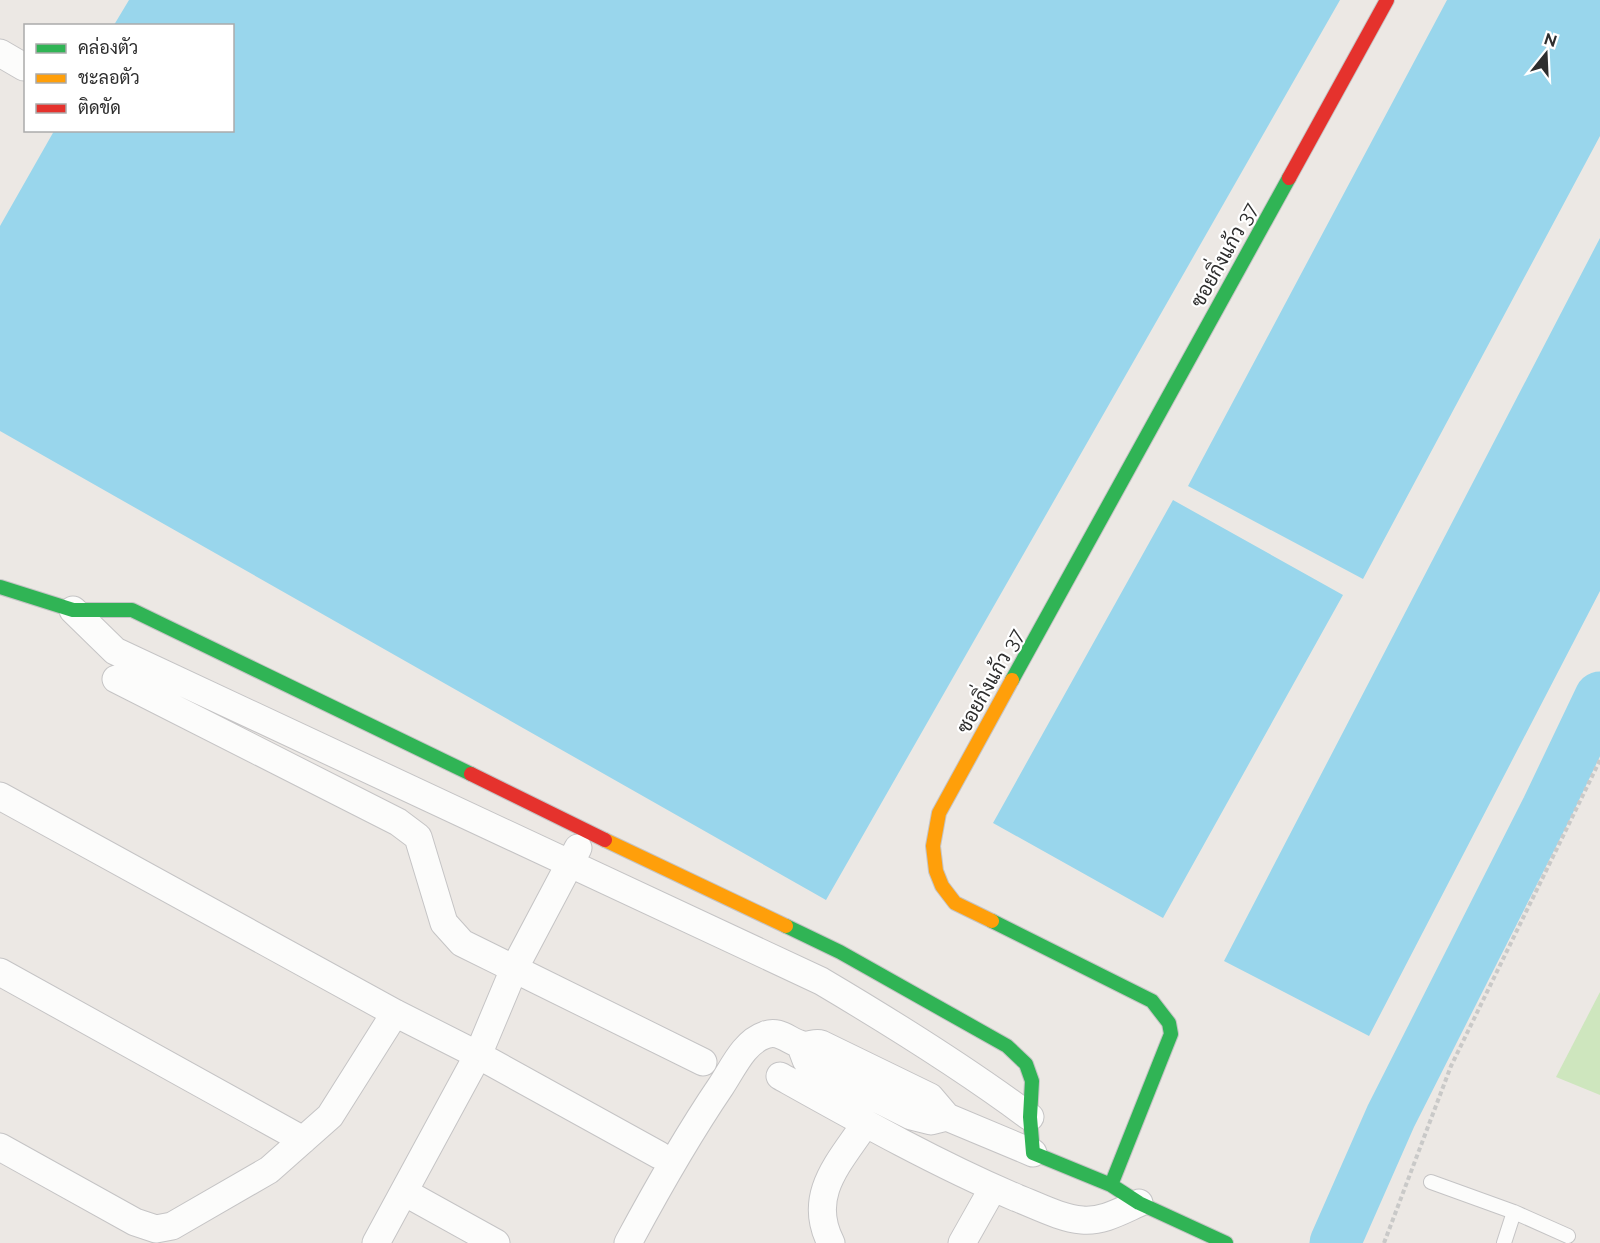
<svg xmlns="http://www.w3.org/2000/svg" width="1600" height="1243" font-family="Raleway,Sarabun,sans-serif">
<rect width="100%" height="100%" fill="#ece8e4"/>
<path fill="#cee6be" d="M1600,992V1095L1556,1077Z"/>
<path fill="#99d6ec" d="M129,0H1340L826,900L0,431V226L54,131L232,130V26L114,25Z
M1447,0H1600V136L1363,579L1188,486Z
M1600,238V591L1369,1036L1224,961Z
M1173,500L1343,595L1163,918L993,823Z"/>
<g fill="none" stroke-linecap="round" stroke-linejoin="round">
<path stroke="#99d6ec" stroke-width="51" d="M1335,1243L1391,1116L1547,808L1600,697"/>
<defs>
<path id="lane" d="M1431,1182L1514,1212L1568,1236
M1504,1243L1514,1212"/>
<path id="street" d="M0,53L24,67
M73,610L115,651L821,981C892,1023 963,1067 1030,1117
M116,679L398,822L418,837L444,923L462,943L703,1062
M0,796L395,1013L478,1055L659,1155
M0,972L303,1140
M800,1044L806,1060L810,1065L911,1116L931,1121L947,1117
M780,1076C857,1119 935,1163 1017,1198C1038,1206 1060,1218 1082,1220C1102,1222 1121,1211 1139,1203
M0,1147L135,1222L156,1229L172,1226L269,1170L330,1116L395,1013
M404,1192L496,1243
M376,1243L478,1055L514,969L578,848
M628,1243C657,1189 687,1136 721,1086C733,1068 744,1042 765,1035C780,1029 789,1042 803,1045C810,1046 815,1042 821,1044L930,1097L947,1117L1033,1153
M831,1243C806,1195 840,1162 865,1124
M962,1243L993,1188"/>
<path id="fast" d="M0,587L73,610H132L471,774
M1012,680L1289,178
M992,921L1152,1001L1169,1023L1171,1034L1111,1185L1139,1203L1226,1243
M786,926L840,952L1007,1046L1026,1064L1032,1081L1030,1117L1033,1153L1111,1185"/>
<path id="slow" d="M605,840L786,926
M992,921L955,903L942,886L936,871L933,846L939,813L1012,680"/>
<path id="jam" d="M1289,178L1387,0
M471,774L605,840"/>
</defs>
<use href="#lane" stroke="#c5c4c5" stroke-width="16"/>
<use href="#street" stroke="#c5c4c5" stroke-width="29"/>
<use href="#fast" stroke="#c5c4c5" stroke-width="16"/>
<use href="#slow" stroke="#c5c4c5" stroke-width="16"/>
<use href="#jam" stroke="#c5c4c5" stroke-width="16"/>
<path stroke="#c9c9c8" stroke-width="4" stroke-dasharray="4.5 3" stroke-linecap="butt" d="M1384,1243L1451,1066L1600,760"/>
<use href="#lane" stroke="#fcfcfb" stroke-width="14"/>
<use href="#street" stroke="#fcfcfb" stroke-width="27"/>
<use href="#fast" stroke="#30b455" stroke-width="14"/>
<use href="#slow" stroke="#ff9f0a" stroke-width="14"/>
<use href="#jam" stroke="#e5322d" stroke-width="14"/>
</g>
<g text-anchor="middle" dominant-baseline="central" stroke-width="4.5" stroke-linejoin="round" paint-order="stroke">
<g font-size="20" fill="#2e2e2e" stroke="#fff">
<text transform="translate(1224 255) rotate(-61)">ซอยกิ่งแก้ว 37</text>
<text transform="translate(990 681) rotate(-61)">ซอยกิ่งแก้ว 37</text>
</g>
</g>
<rect x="24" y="24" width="210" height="108" fill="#ffffff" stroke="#ababab" stroke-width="1.5"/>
<rect x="36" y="44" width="30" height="9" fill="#30b455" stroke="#ababab" stroke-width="1.5"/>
<text x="78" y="54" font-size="18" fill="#2e2e2e">คล่องตัว</text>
<rect x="36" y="74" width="30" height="9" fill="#ff9f0a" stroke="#ababab" stroke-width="1.5"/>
<text x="78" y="84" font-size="18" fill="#2e2e2e">ชะลอตัว</text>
<rect x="36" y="104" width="30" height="9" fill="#e5322d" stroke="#ababab" stroke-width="1.5"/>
<text x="78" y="114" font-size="18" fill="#2e2e2e">ติดขัด</text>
<g transform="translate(1546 54) rotate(18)" stroke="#ffffff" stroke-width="4.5" paint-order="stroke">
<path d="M0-4.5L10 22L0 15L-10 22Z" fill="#2e2e2e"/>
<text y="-9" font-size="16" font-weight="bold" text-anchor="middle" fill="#2e2e2e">N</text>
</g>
</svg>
